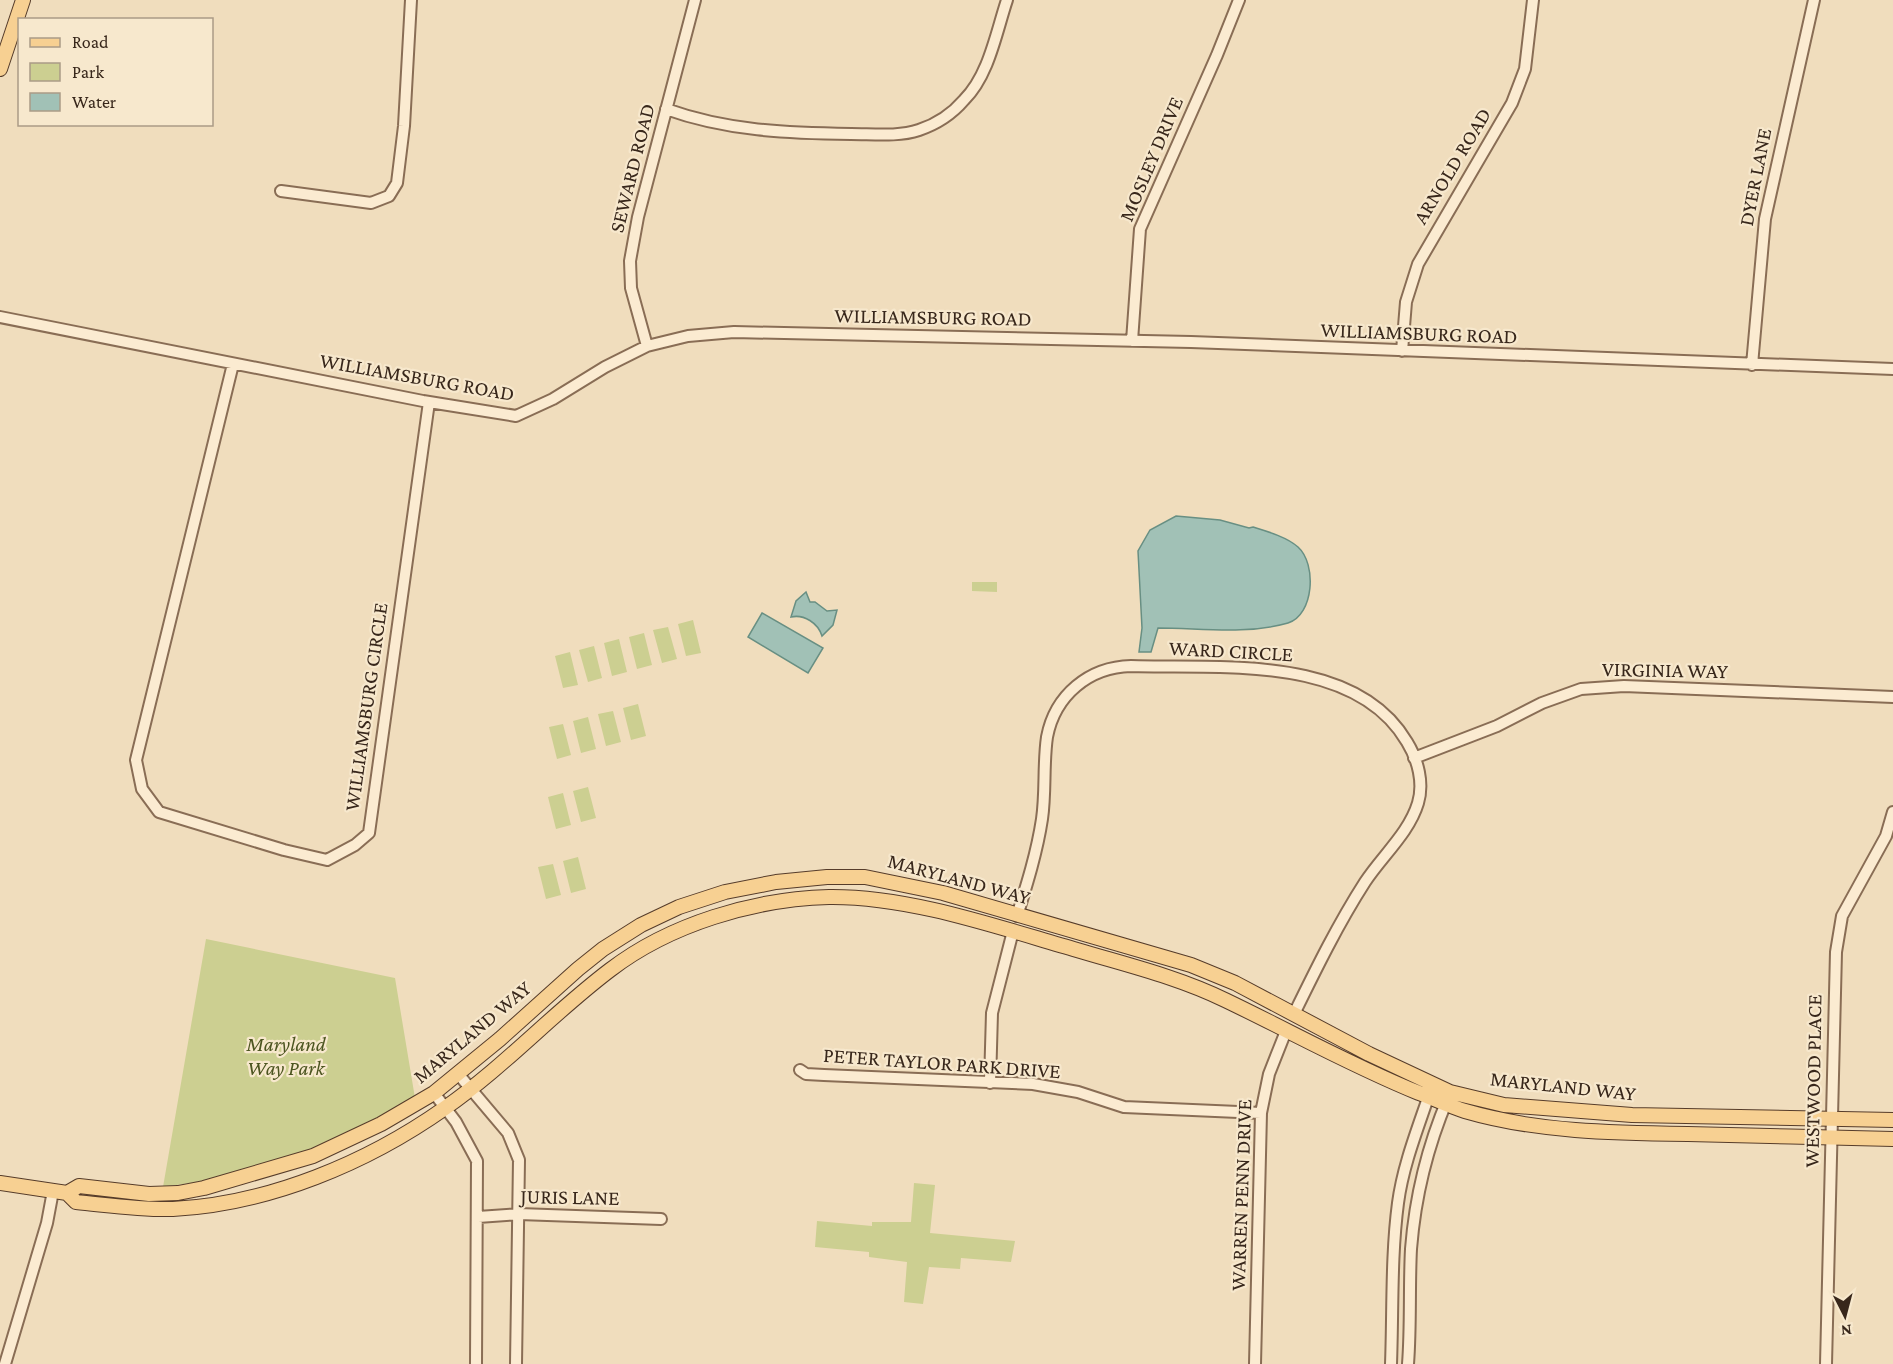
<svg xmlns="http://www.w3.org/2000/svg" width="1893" height="1364" font-family="'Crimson Pro',serif">
<rect width="100%" height="100%" fill="#f0ddbd"/>
<path fill="#cccf91" d="M972,582H997V592L972,591Z
M693,620L701,653L686,656L678,624Z
M668,627L677,659L662,663L653,630Z
M644,633L652,665L637,669L629,637Z
M619,639L627,672L612,676L604,643Z
M594,646L602,678L588,682L579,650Z
M570,652L578,685L563,688L555,656Z
M638,704L646,736L631,740L623,708Z
M613,711L621,742L606,746L598,714Z
M588,717L596,749L581,753L573,721Z
M563,724L571,755L557,759L549,727Z
M588,787L596,818L581,822L573,791Z
M563,793L571,825L556,829L548,797Z
M578,857L586,889L571,893L563,861Z
M553,864L561,895L546,899L538,867Z
M206,939L395,978L415,1098L343,1142L258,1173L163,1187Z
M914,1183L935,1185L930,1233L1015,1241L1011,1262L961,1258L960,1269L929,1267L923,1304L904,1302L907,1262L869,1257V1252L815,1247L817,1221L872,1226V1222H911Z"/>
<path fill="#a1c1b6" stroke="#688f83" stroke-width="1.5" d="M1176,516L1220,520L1249,528L1253,527C1266,531 1287,537 1298,547C1317,564 1314,615 1288,623C1246,635 1200,628 1158,628L1151,652H1139L1142,628L1138,551L1150,530Z
M806,592L810,602H815L827,611L837,610L833,625L822,636C818,623 804,614 791,617L796,601Z
M762,613L823,648L808,673L748,637Z"/>
<g fill="none" stroke-linecap="round" stroke-linejoin="round">
<defs>
<path id="minor" d="M666,109C727,131 787,133 851,134C873,134 898,137 919,130C937,124 952,114 964,100C989,75 996,33 1007,0
M281,191L371,203L389,196L397,183L404,126L411,0
M0,317L423,401L516,416L553,399L605,367L647,346L688,336L734,332L1191,342L1893,369
M1132,341L1140,229L1217,55L1239,0
M647,346L631,288L630,261L638,217L695,0
M1402,351L1406,302L1418,264L1512,103L1525,69L1533,0
M233,364L136,760L142,789L159,812L284,850L327,860L355,845L369,833L429,402
M1752,365L1765,219L1814,0
M1414,758L1497,726L1542,703L1581,689L1624,686L1893,697
M1017,916C1027,884 1037,852 1042,819C1046,792 1043,764 1047,737C1055,695 1089,667 1131,666C1218,669 1355,653 1407,742C1418,760 1424,783 1418,803C1409,833 1382,856 1365,882C1338,924 1316,969 1294,1014
M800,1070L806,1074L824,1075L1033,1084L1078,1092L1124,1107L1261,1113
M459,1075L508,1133L519,1160L516,1364
M990,1083L992,1013L1013,931
M434,1093L456,1122L477,1161L476,1364
M478,1217L519,1214L661,1219
M5,1364L47,1223L53,1191
M1255,1364L1261,1113L1269,1074L1286,1031
M1391,1364C1393,1310 1391,1256 1398,1203C1403,1165 1418,1128 1430,1092
M1408,1364C1411,1326 1409,1287 1411,1249C1415,1198 1428,1145 1448,1098
M1826,1364L1836,952L1842,916L1886,836L1893,812"/>
<path id="major" d="M0,69L23,0
M0,1183L67,1193L79,1186L149,1194L178,1193L204,1188L313,1156L381,1124L434,1093L500,1039L578,969L603,949L641,925L679,907L725,892L776,882L827,877H865L943,893L1191,965L1235,983L1369,1054L1450,1092L1504,1105L1632,1115L1893,1120
M67,1193L76,1202C108,1205 141,1210 173,1209C269,1204 367,1163 445,1108C504,1067 553,1013 610,970C670,924 754,899 829,897C910,896 1000,928 1077,950C1127,965 1178,977 1225,1000C1290,1031 1352,1066 1419,1093C1435,1099 1449,1106 1465,1111C1537,1132 1613,1133 1688,1134C1756,1136 1825,1137 1893,1139"/>
</defs>
<use href="#minor" stroke="#896d55" stroke-width="14"/>
<use href="#major" stroke="#563c2a" stroke-width="16"/>
<use href="#minor" stroke="#fbebd1" stroke-width="10"/>
<use href="#major" stroke="#f7d092" stroke-width="14"/>
</g>
<g text-anchor="middle" dominant-baseline="central" stroke-width="4.5" stroke-linejoin="round" paint-order="stroke">
<g font-size="21" fill="#38271b" stroke="#f7e8cd">
<text transform="translate(1151 159) rotate(-67)">MOSLEY DRIVE</text>
<text transform="translate(1452 166) rotate(-59)">ARNOLD ROAD</text>
<text transform="translate(632 168) rotate(-76)">SEWARD ROAD</text>
<text transform="translate(1755 177) rotate(-79)">DYER LANE</text>
<text transform="translate(933 317) rotate(1)">WILLIAMSBURG ROAD</text>
<text transform="translate(1419 333) rotate(2)">WILLIAMSBURG ROAD</text>
<text transform="translate(417 377) rotate(10)">WILLIAMSBURG ROAD</text>
<text transform="translate(1231 651) rotate(3)">WARD CIRCLE</text>
<text transform="translate(1665 670) rotate(1)">VIRGINIA WAY</text>
<text transform="translate(366 707) rotate(-82)">WILLIAMSBURG CIRCLE</text>
<text transform="translate(959 879) rotate(15)">MARYLAND WAY</text>
<text transform="translate(472 1032) rotate(-40)">MARYLAND WAY</text>
<text transform="translate(942 1063) rotate(4)">PETER TAYLOR PARK DRIVE</text>
<text transform="translate(1813 1081) rotate(-89)">WESTWOOD PLACE</text>
<text transform="translate(1563 1086) rotate(6)">MARYLAND WAY</text>
<text transform="translate(1241 1195) rotate(-88)">WARREN PENN DRIVE</text>
<text transform="translate(570 1197) rotate(1)">JURIS LANE</text>
</g>
<g font-size="21" font-style="italic" fill="#4c5520" stroke="#f7e8cd">
<text x="286" y="1044">Maryland<tspan x="286" dy="24">Way Park</tspan></text>
</g>
</g>
<rect x="18" y="18" width="195" height="108" fill="#f7e8cd" stroke="#ab9b86" stroke-width="1.5"/>
<rect x="30" y="38" width="30" height="9" fill="#f7d092" stroke="#ab9b86" stroke-width="1.5"/>
<text x="72" y="48" font-size="18" fill="#38271b">Road</text>
<rect x="30" y="63" width="30" height="18" fill="#cccf91" stroke="#ab9b86" stroke-width="1.5"/>
<text x="72" y="78" font-size="18" fill="#38271b">Park</text>
<rect x="30" y="93" width="30" height="18" fill="#a1c1b6" stroke="#ab9b86" stroke-width="1.5"/>
<text x="72" y="108" font-size="18" fill="#38271b">Water</text>
<g transform="translate(1845 1316) rotate(174)" stroke="#f7e8cd" stroke-width="4.5" paint-order="stroke">
<path d="M0-4.5L10 22L0 15L-10 22Z" fill="#38271b"/>
<text y="-9" font-size="16" font-weight="bold" text-anchor="middle" fill="#38271b">N</text>
</g>
</svg>
